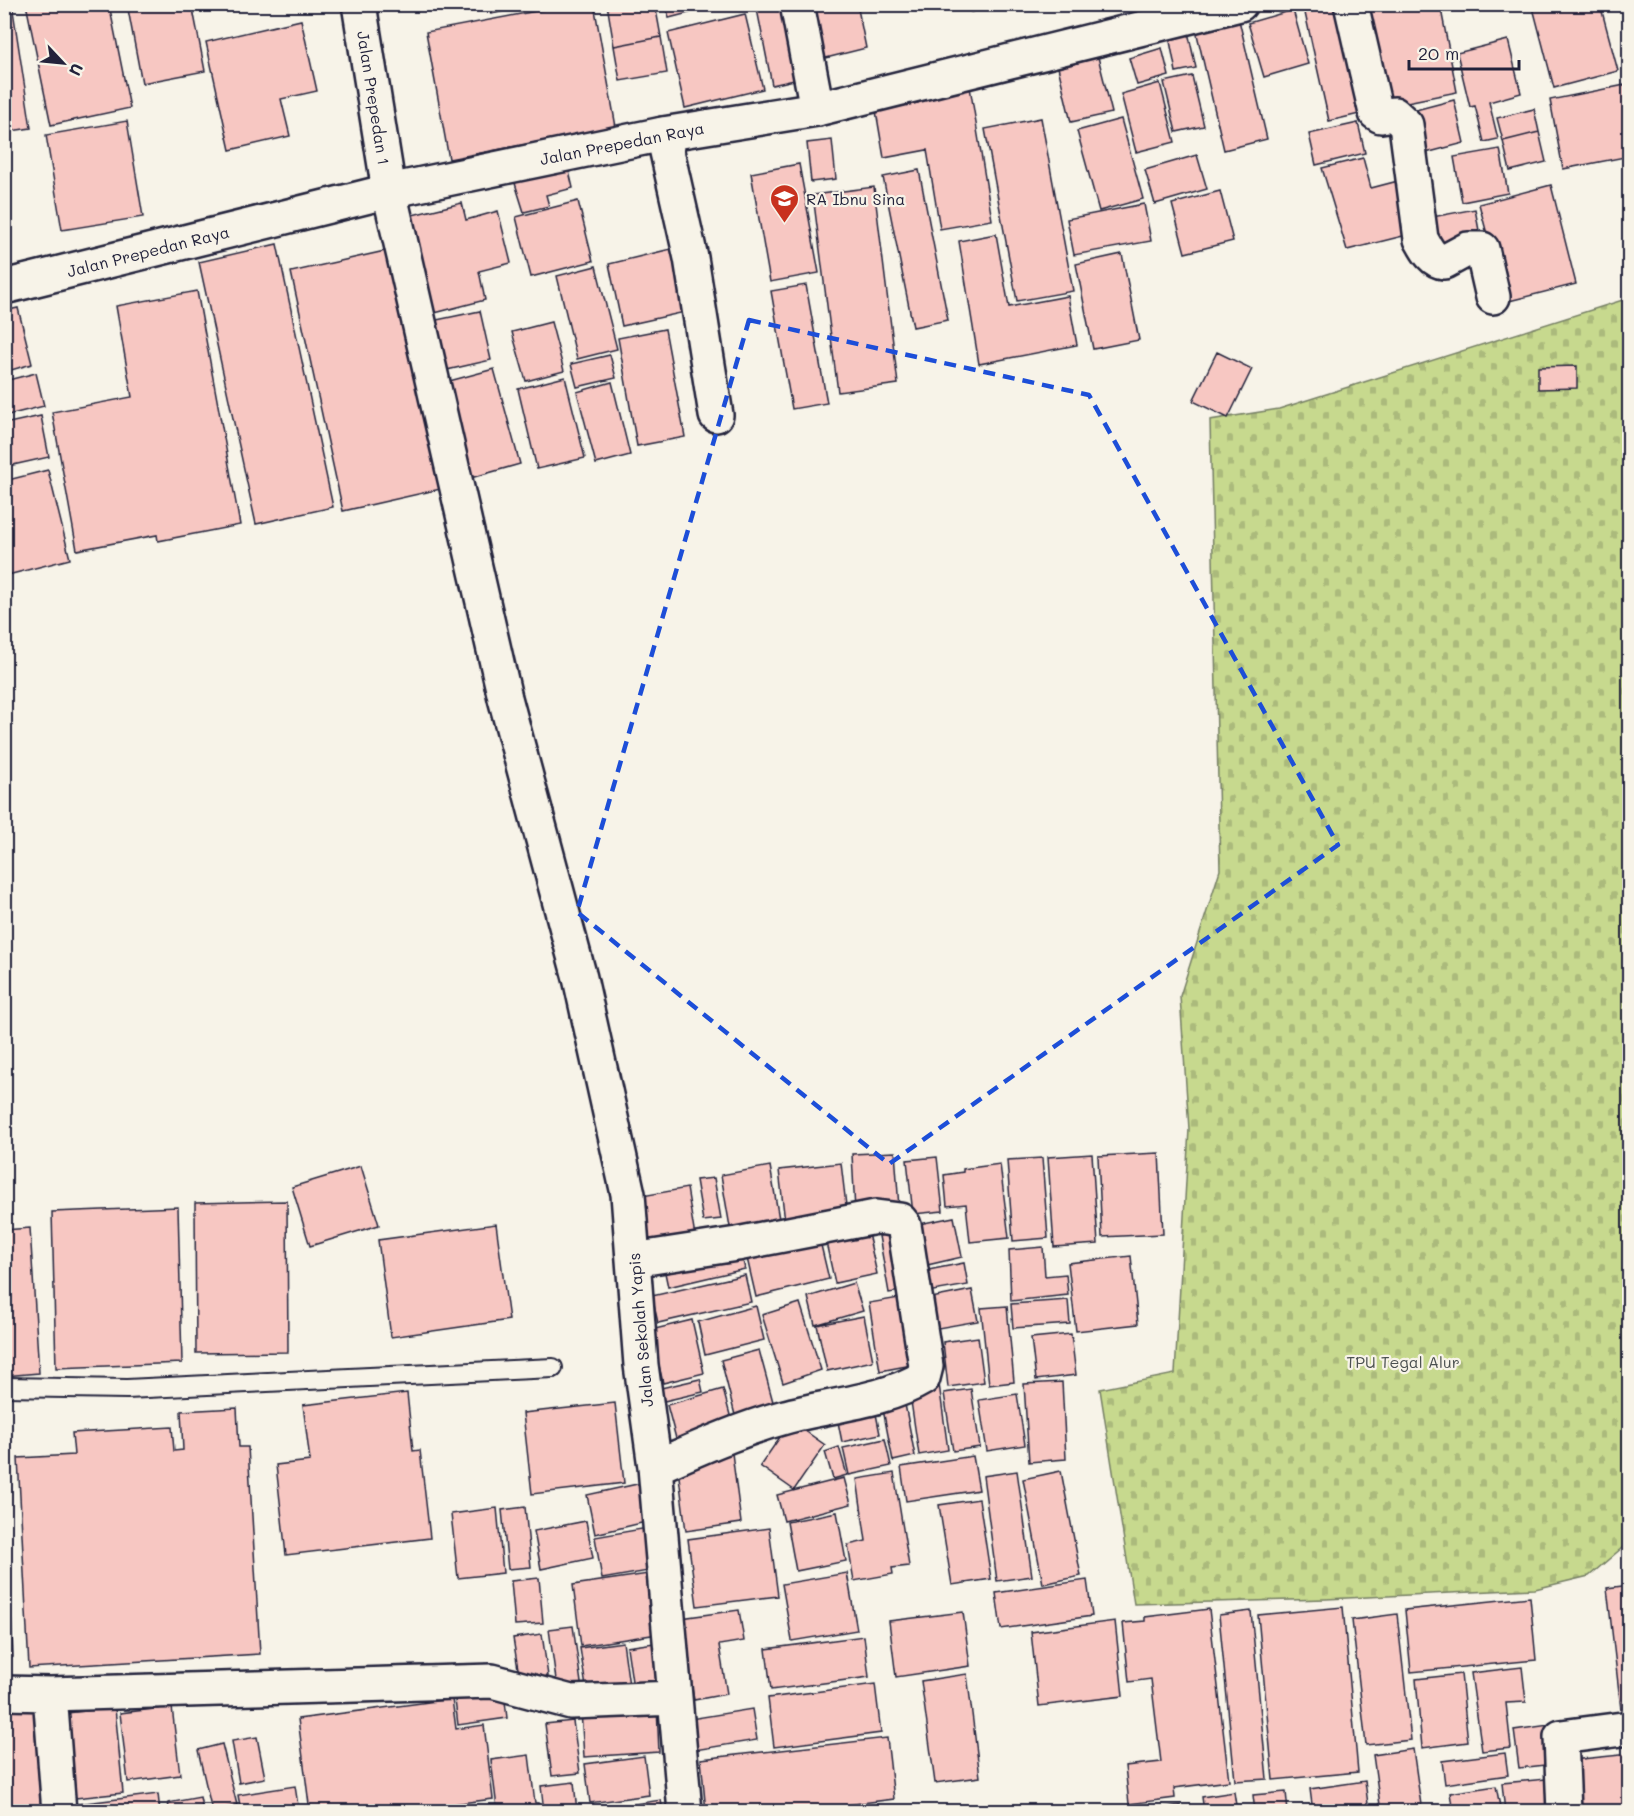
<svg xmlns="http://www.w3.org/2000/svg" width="1634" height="1816" font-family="Mali,sans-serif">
<defs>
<pattern id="cemetery-stones" width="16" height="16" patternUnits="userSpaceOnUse" patternTransform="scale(1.5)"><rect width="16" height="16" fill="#c7d98e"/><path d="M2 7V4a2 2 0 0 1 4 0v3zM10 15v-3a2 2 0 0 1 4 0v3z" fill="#abba7b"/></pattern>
</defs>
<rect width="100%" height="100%" fill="#f7f3e8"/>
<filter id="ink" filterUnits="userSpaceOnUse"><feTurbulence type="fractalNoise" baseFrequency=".0167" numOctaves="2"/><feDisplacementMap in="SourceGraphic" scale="12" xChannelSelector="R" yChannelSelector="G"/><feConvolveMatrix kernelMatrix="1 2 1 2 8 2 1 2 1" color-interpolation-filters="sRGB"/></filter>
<g filter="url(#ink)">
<path fill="url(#cemetery-stones)" stroke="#747e64" stroke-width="1.5" d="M1629,298V1542L1589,1576L1535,1589L1326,1599L1134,1604L1100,1389L1175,1374L1189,1129L1180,996L1220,870L1210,420L1279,409Z"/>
<path fill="#f7c7c2" stroke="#22223b" stroke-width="1.5" d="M4,4H12L31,128L4,132Z
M26,4H109L130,108L51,125Z
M127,4H192L205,71L142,83Z
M489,4H536L491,14Z
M573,4H594L616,127L449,159L426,32Z
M607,4H655L661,37L614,46Z
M666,4H723L669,18Z
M756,4H788L803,78L772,85Z
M801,4H857L866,48L814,61Z
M970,4H1006L971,12Z
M1303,4H1344L1368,112L1329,121Z
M1363,4H1440L1457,92L1382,107Z
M1532,4H1600L1618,71L1554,88Z
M1293,10L1308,64L1264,77L1248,23Z
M745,14L763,89L685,108L668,33Z
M301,20L317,91L281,99L290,136L230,150L206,42Z
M1239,20L1267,139L1224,150L1196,30Z
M1188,32L1196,68L1176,72L1169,36Z
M661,37L667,73L620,81L614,46Z
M1508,40L1521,93L1489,102L1498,139L1484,142L1475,106L1470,107L1457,53Z
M1162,48L1169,76L1137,85L1129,58Z
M1097,53L1112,113L1071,122L1057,63Z
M1192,76L1204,126L1176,132L1164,82Z
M1160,83L1175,142L1136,152L1121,94Z
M1630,84V156L1563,169L1550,100Z
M970,87L992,220L940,229L927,150L884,158L876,111L918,103L916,97Z
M1454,100L1464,143L1418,155L1408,112Z
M1534,109L1539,132L1503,141L1497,118Z
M1041,118L1073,291L1017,301L985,129Z
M1121,119L1143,199L1099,211L1077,131Z
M127,121L143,217L62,230L46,135Z
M1358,123L1365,153L1316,165L1309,134Z
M1539,132L1546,162L1510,171L1503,141Z
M832,140L836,179L811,182L807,143Z
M1500,149L1508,193L1462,202L1454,157Z
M1197,155L1207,189L1155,204L1145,170Z
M1363,158L1371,188L1398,181L1411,234L1347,250L1322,168Z
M799,164L819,273L770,282L751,173Z
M568,167L573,188L546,195L549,206L524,212L514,180Z
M919,170L948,320L913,327L883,177Z
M1551,185L1576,284L1505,302L1479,204Z
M874,187L898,384L838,392L813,195Z
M1220,191L1233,241L1185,253L1172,204Z
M578,201L593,261L531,277L516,217Z
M462,203L466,220L498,211L511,263L479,271L485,300L423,316L400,218Z
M1144,204L1151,241L1074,255L1067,219Z
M1475,209L1480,236L1437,244L1432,217Z
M996,234L1009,307L1068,296L1077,345L979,364L959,241Z
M277,244L333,507L256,524L199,262Z
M394,249L445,488L343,511L291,272Z
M671,249L685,312L622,326L609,264Z
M1122,254L1139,340L1093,349L1076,264Z
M596,266L617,349L577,359L557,276Z
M806,285L827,403L792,409L771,291Z
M197,291L240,525L158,541L157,535L77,550L52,412L132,397L116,306Z
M18,308L32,364L4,372V311Z
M480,311L491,360L438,372L427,322Z
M551,322L564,371L526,381L512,332Z
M665,329L685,437L637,446L618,338Z
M1217,352L1252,369L1228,418L1193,401Z
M610,355L616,378L577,387L571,364Z
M1577,366V388L1538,389V367Z
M494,369L520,464L467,479L442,383Z
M36,373L44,406L4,416V381Z
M565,377L585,458L537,469L518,389Z
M612,382L630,455L596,464L577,392Z
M41,416L49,457L4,467V424Z
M48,470L70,559L4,576V481Z
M895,1152L899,1208L855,1211L852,1154Z
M1159,1153L1163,1234L1102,1237L1098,1156Z
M1092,1154L1098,1244L1054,1247L1048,1157Z
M937,1157L943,1211L913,1214L907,1160Z
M1042,1158L1048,1238L1013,1241L1007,1160Z
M841,1163L847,1214L785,1222L779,1170Z
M1000,1164L1009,1238L970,1242L966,1204L947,1206L944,1175L963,1172V1169Z
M361,1166L379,1225L310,1246L292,1187Z
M770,1166L780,1225L731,1233L721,1175Z
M714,1178L721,1219L703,1221L696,1180Z
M687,1188L696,1243L651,1252L642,1196Z
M287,1201L288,1352L196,1353L195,1203Z
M178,1207L182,1363L56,1368L52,1212Z
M954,1217L962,1257L923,1266L914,1225Z
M496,1224L509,1320L391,1337L378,1240Z
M30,1228L39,1373L4,1376V1230Z
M867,1229L877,1274L835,1283L825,1238Z
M897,1232L908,1290L889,1293L879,1236Z
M820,1241L829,1279L756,1297L747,1258Z
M1043,1247L1045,1276L1066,1274L1068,1295L1011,1301L1009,1250Z
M740,1249L745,1269L668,1287L664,1268Z
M1131,1256L1138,1324L1076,1331L1068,1263Z
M964,1263L968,1285L922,1293L918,1272Z
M745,1275L751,1302L658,1323L652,1296Z
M854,1283L863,1311L815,1325L808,1297Z
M972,1290L978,1321L927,1330L921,1300Z
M905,1297L917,1364L880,1371L869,1303Z
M1068,1300L1070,1324L1013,1328L1011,1304Z
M800,1303L821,1370L783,1383L762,1315Z
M756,1306L764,1340L705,1355L698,1322Z
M1007,1306L1014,1382L989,1385L981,1308Z
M864,1316L873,1361L827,1371L817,1325Z
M692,1320L704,1373L663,1383L651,1330Z
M1071,1334L1076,1375L1036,1380L1031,1338Z
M978,1337L984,1382L948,1387L943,1342Z
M759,1350L776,1413L737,1423L721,1360Z
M700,1379L703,1392L664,1401L661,1388Z
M1062,1382L1066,1459L1029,1462L1024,1384Z
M939,1384L948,1450L919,1455L909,1388Z
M723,1389L734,1430L678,1446L667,1405Z
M971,1389L980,1447L953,1451L944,1393Z
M407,1393L413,1451L420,1450L430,1538L286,1555L276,1465L310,1461L303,1405Z
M903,1394L915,1456L893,1461L881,1399Z
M1017,1394L1025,1445L987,1451L979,1400Z
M873,1399L880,1434L842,1442L835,1407Z
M615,1403L624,1483L532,1494L523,1413Z
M237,1408L239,1447H248L260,1654L29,1668L18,1458L74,1455L72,1433L172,1427L174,1451L183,1450L181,1411Z
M791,1421L825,1445L794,1490L760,1466Z
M885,1439L891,1466L849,1475L843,1448Z
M839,1447L847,1475L833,1479L825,1452Z
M732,1453L741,1523L686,1531L677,1461Z
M4,1456L13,1657L4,1658Z
M973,1456L979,1490L906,1501L901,1467Z
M1017,1471L1032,1576L997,1581L983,1476Z
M1061,1471L1081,1576L1043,1584L1023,1479Z
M894,1473L909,1566L892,1568L893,1574L854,1581L848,1545L866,1541L857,1479Z
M844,1478L851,1504L784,1521L777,1495Z
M642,1483L650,1521L595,1534L587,1495Z
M979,1499L991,1579L952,1585L939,1505Z
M525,1507L531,1567L508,1569L502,1510Z
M497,1508L503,1573L458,1578L451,1514Z
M837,1512L846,1561L796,1571L787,1522Z
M586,1521L593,1558L541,1569L534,1531Z
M653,1527L660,1569L602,1579L595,1537Z
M769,1528L778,1596L697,1606L688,1539Z
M655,1573L664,1633L581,1646L573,1585Z
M847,1573L857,1630L792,1641L782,1584Z
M539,1578L543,1623L515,1625L511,1581Z
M1087,1580L1092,1616L1001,1629L996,1593Z
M1630,1585V1726L1623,1727L1607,1588Z
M1530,1597L1536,1660L1411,1672L1405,1610Z
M1343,1607L1358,1772L1273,1780L1258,1615Z
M1209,1609L1229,1781L1174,1788L1175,1798L1129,1804L1125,1766L1161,1762L1151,1679L1129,1682L1123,1623L1145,1621V1617Z
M739,1610L744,1641L719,1645L727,1694L694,1700L681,1618Z
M1251,1611L1267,1779L1235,1781L1219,1615Z
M963,1612L970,1666L896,1677L889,1621Z
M1397,1614L1411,1740L1366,1745L1352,1620Z
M1115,1621L1123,1696L1039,1706L1031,1632Z
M573,1626L582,1690L558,1694L549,1629Z
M542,1634L548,1676L520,1681L513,1638Z
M864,1636L869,1677L771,1690L766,1649Z
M623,1642L630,1693L588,1700L580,1648Z
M661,1642L668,1690L634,1695L627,1647Z
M1522,1667L1526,1702L1506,1703L1511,1748L1482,1751L1471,1673Z
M967,1674L980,1777L935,1783L921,1681Z
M1461,1674L1468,1742L1422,1748L1416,1679Z
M875,1684L881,1733L774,1747L768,1698Z
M503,1685L507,1718L458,1725L454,1692Z
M452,1699L456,1729L484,1725L493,1799L388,1812H310L298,1719Z
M38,1700L49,1812H4V1704Z
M172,1707L180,1775L128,1782L120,1713Z
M657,1707L659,1752L584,1757L581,1711Z
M115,1708L123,1793L66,1799L57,1714Z
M752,1709L757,1740L695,1750L690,1719Z
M573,1721L580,1773L552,1776L545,1724Z
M1549,1725L1554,1764L1519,1768L1514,1730Z
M257,1737L265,1778L239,1783L232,1741Z
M887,1738L894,1799L790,1812H706L701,1759Z
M222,1744L237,1805L212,1811L198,1750Z
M1413,1749L1422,1812H1381L1373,1755Z
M1505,1753L1508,1775L1445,1784L1442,1761Z
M1630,1754V1806L1577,1811L1572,1760Z
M529,1755L535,1803H538L539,1812H465L497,1808L491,1760Z
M644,1756L649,1795L590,1803L585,1764Z
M1546,1779L1549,1812H1505L1502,1783Z
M1365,1781L1369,1812H1313L1310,1789Z
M574,1782L577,1812H544L541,1786Z
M295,1786L299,1812H241L238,1795Z
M1496,1786L1501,1812H1453L1450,1793Z
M1234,1792L1237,1812H1204L1202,1797Z
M1286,1792L1288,1812H1255L1253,1795Z
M158,1794L160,1812H71L70,1805Z
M200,1797L203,1812H170L168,1803Z
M661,1800L663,1812H589V1811Z
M1180,1805L1181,1812H1134Z"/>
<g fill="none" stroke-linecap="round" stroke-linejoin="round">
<defs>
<path id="service" d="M4,1387L127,1389L553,1368"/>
<path id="minor" d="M359,4L389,191L505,698L580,978L628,1194L641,1365L655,1467L685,1812
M797,4L817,109
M1351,4L1376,113L1381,116L1394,114L1406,125L1421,239C1426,248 1432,261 1444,262L1468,249H1482L1493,297
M663,134L691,258L716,415
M633,1260L737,1244L876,1217L900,1220L904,1225L926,1366L923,1378C883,1402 829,1405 785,1417C740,1429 697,1449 655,1467
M4,1693L50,1694L492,1681L571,1702L675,1698
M50,1694L59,1812
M1564,1812L1561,1737L1630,1728"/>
<path id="tertiary" d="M4,287L389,191L663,134L817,109L1240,4"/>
</defs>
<use href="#service" stroke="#22223b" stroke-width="22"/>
<use href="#minor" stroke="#22223b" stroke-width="38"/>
<use href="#tertiary" stroke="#22223b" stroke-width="38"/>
<use href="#service" stroke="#f7f3e8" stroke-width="18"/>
<use href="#minor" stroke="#f7f3e8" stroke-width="33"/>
<use href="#tertiary" stroke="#f7f3e8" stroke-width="33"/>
</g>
</g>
<path fill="none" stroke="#1d4ed8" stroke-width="4.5" stroke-dasharray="12 8" stroke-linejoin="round" d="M749,320L1089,395L1338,845L889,1164L577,912Z"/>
<defs>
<symbol id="school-pin" viewBox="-11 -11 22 30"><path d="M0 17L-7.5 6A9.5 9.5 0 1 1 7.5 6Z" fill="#c8321e" stroke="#f7f3e8"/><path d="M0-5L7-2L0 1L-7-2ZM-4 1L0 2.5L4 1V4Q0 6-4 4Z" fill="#fff"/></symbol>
</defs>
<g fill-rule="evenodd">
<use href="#school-pin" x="768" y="182" width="33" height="45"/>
</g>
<g text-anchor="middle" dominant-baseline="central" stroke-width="4.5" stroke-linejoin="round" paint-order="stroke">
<g font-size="16" fill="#22223b" stroke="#f7f3e8">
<text transform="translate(374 98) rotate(81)">Jalan Prepedan 1</text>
<text transform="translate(622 143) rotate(-11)">Jalan Prepedan Raya</text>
<text transform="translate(148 251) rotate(-14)">Jalan Prepedan Raya</text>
<text transform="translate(640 1330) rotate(-95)">Jalan Sekolah Yapis</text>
</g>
<g font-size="16" fill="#22223b" stroke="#f7f3e8" text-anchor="start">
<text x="806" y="198">RA Ibnu Sina</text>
</g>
<g font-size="16" fill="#4b5050" stroke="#f7f3e8">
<text x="1403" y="1361">TPU Tegal Alur</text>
</g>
</g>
<rect width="1634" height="1816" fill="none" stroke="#f7f3e8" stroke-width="24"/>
<rect x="12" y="12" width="1610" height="1792" fill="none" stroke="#22223b" stroke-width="2" filter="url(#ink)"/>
<g transform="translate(63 63) rotate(116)" stroke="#f7f3e8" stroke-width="4.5" paint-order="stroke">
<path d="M0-4.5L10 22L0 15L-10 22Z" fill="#22223b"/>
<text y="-9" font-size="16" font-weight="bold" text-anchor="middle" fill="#22223b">U</text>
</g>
<path d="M1409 60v9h110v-9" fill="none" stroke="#22223b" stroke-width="3"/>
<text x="1418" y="60" font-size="18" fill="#22223b" stroke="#f7f3e8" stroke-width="4.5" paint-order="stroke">20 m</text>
</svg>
